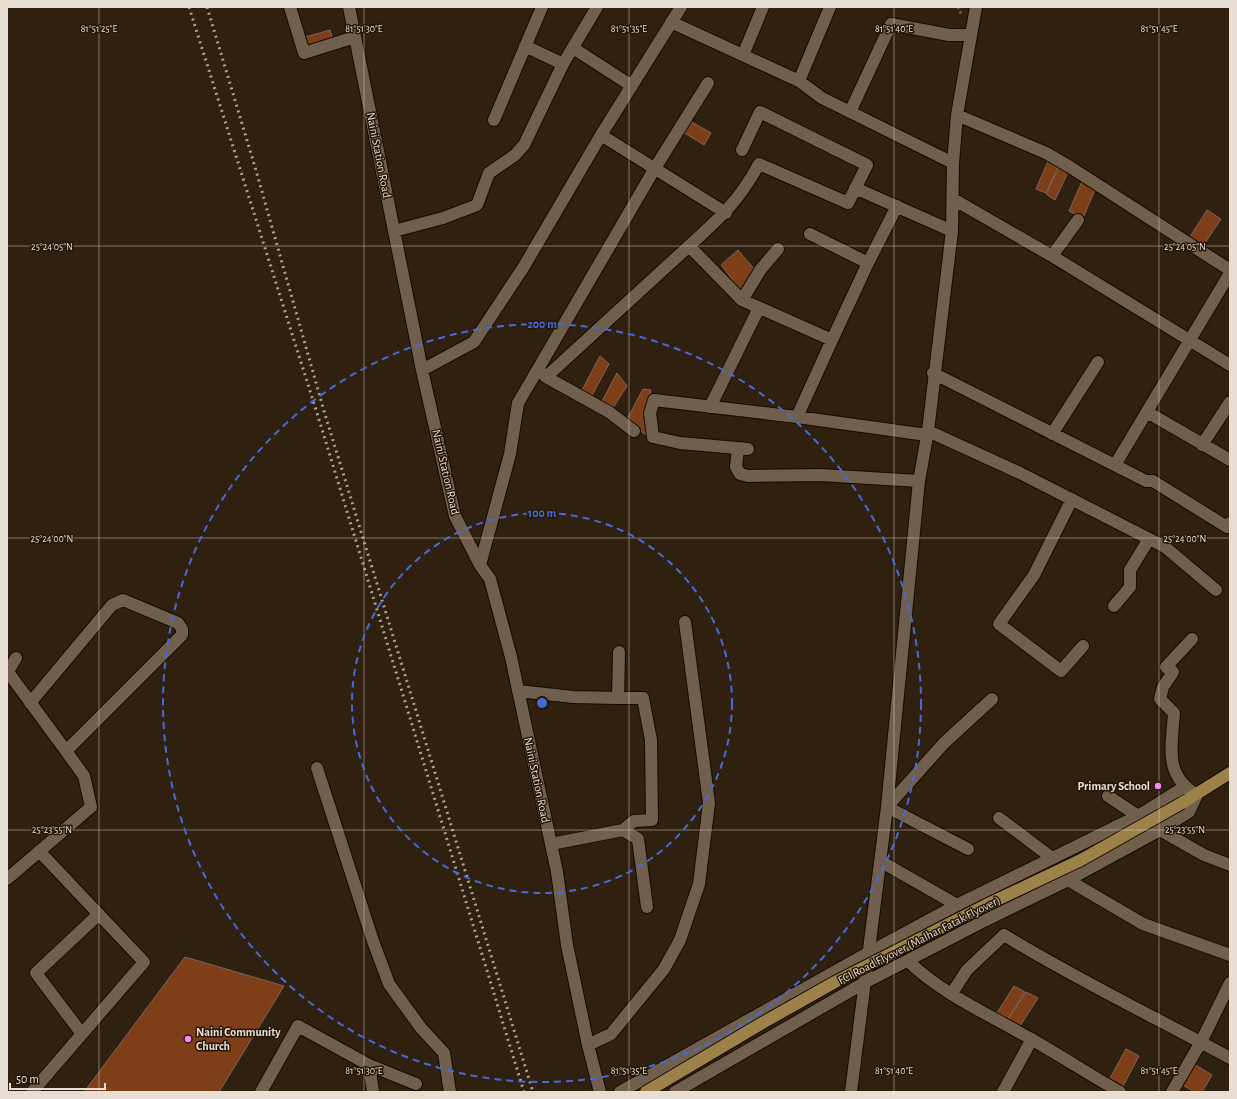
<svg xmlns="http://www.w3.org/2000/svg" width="1237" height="1099" font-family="'Alegreya Sans',sans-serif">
<rect width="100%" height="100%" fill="#2f2010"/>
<path fill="#7d3e18" stroke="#7e665b" d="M330,30L333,41L305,49L302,38Z
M690,121L711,133L704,145L683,132Z
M1050,157L1060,162L1046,193L1036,189Z
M1061,163L1070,168L1055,200L1046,194Z
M1084,177L1097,185L1083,218L1069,211Z
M1207,210L1221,219L1201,249L1188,240Z
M738,250L756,271L743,293L721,265Z
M600,356L609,364L591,397L581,392Z
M617,373L627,386L611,411L600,405Z
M643,389L651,390L648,403L649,437L626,421Z
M185,957L284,986L219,1092H84Z
M1014,986L1025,992L1006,1022L995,1016Z
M1026,992L1038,998L1018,1029L1006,1022Z
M1126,1049L1139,1056L1122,1088L1109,1080Z
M1192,1063L1212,1075L1202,1092H1194L1181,1084Z"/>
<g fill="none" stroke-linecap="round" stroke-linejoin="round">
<defs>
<path id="minor" d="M290,7L304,53L355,37
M349,7L422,370L455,516L480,565L490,579L511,657L557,872L567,945L588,1045L600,1092
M671,22L799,81L822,98L953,163
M525,46L563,64
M573,48L632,86
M743,55L763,7
M799,81L830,7
M850,112L891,24L949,35H970
M957,115L1046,153L1070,167L1230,270
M494,120L542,7
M601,135L726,213
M855,188L952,231
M953,199L1052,256L1230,365
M394,231L443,218L477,205L489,173L515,155L524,145L563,64L597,7
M810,234L868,263L897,206
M689,246C720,218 739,201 759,164L848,203L867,165L760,112L742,150
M1052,256L1078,220
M742,300L761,269L778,249
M832,340L868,263
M538,369L655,168L708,83
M422,370L474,342L523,268L601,135L681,7
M933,373L1146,481H1153L1227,527L1230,523
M546,377L609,412L634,431
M710,407L759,308
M1147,412L1230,460
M928,431L1020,473L1165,547L1216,590
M1052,434L1098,362
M1202,445L1230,402
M738,448L736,467L740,474L748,476L820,475L919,481
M748,449L680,443L653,437L650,413L654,400L797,417L927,435
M1115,465L1230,273
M1072,499L1034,575L999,624L1061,671L1083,646
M480,565L510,454L518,403L538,369L546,377L689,246L742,300L832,340L797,417
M1114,606L1130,587V570L1149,539
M8,672L66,751L182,635V629L178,623L123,600L112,605L30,703
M7,673L16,658
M518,691L573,697L618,698
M317,768L373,941L389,984L421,1028L444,1053L450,1092
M1108,796L1138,816
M999,818L1052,858
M623,830L638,839L647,907
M1160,830L1204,855L1230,865
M551,844L623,830L634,821L652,820L651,740L643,698H618L619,652
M968,849L887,807L944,743L992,699
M880,861L957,905
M7,879L91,807L84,776L66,751
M1068,880L1143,924L1230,955
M908,961C942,994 990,1015 1031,1039C1061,1056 1090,1075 1120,1092
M952,993L967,970L1004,935C1077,980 1155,1017 1230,1058
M82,1034L36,973L99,914
M588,1045L611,1034L664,969L680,940L699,884L709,803L685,622
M369,1065L373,1092
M32,1092L144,962L39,851
M261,1092L298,1026L369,1065L416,1084
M620,1092L868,953L957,905L1138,816L1184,787
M675,1092L864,983L986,920L1068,880L1160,830L1189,812L1197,795C1163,775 1172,746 1174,713L1160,699L1163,687L1173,672L1166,667L1192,639
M851,1092L887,807L919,481L928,431L952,231L953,163L957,115L976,7
M1003,1092L1032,1039
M1172,1092L1201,1042L1230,983"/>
<path id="major" d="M1182,803L1230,773"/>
</defs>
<use href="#minor" stroke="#160900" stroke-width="14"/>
<use href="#major" stroke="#160900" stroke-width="14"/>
<path stroke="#786b5d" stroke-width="2.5" stroke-dasharray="2 3" stroke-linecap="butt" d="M958,7L962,16"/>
<use href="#minor" stroke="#705f4d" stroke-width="12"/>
<use href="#major" stroke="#9c8248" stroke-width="12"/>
<path stroke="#ada195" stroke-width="3" stroke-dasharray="2 4" stroke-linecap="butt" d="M189,7L317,413L524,1092
M207,7L255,167L324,411L533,1092"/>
<defs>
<path id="major-bridge" d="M646,1092L764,1022L835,982L986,905L1081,860L1182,803"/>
</defs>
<use href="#major-bridge" stroke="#160900" stroke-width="14" stroke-linecap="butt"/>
<use href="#major-bridge" stroke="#9c8248" stroke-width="12"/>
</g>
<path fill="none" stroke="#e8ded4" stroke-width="1" stroke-opacity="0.45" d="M99,7V1092M364,7V1092M629,7V1092M894,7V1092M1159,7V1092M7,246H1230M7,538H1230M7,830H1230"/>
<g fill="none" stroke="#466bd7" stroke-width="2" stroke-dasharray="7 5">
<circle cx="542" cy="703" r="190"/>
<circle cx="542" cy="703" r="379"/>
</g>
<g fill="#f489f1" stroke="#251707" stroke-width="1.5">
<circle cx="1158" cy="786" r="4"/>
<circle cx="188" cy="1039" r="4"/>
</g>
<g text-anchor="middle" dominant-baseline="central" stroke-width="3" stroke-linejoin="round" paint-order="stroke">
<g font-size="12" fill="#e8ded4" stroke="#251707">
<text transform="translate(379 155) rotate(79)">Naini Station Road</text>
<text transform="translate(446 472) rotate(77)">Naini Station Road</text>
<text transform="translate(537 780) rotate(78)">Naini Station Road</text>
<text transform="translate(919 940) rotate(-27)">FCI Road Flyover (Malhar Fatak Flyover)</text>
</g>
<g font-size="12" font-weight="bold" fill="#e8ded4" stroke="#251707" text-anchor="end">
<text x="1150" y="786">Primary School</text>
<text x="196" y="1032" text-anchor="start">Naini Community<tspan x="196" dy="14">Church</tspan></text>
</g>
</g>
<g font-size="10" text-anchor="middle" fill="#e8ded4" stroke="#251707" stroke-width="3" stroke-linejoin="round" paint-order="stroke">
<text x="99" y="32">81°51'25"E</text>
<text x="364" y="32">81°51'30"E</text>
<text x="629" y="32">81°51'35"E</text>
<text x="894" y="32">81°51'40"E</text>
<text x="1159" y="32">81°51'45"E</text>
<text x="52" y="250">25°24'05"N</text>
<text x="1185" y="250">25°24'05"N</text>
<text x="52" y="542">25°24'00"N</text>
<text x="1185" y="542">25°24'00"N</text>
<text x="52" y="833">25°23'55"N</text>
<text x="1185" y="833">25°23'55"N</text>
<text x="364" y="1074">81°51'30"E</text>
<text x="629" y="1074">81°51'35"E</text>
<text x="894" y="1074">81°51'40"E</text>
<text x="1159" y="1074">81°51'45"E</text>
</g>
<circle cx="542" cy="703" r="6" fill="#466bd7" stroke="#251707" stroke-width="2"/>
<g font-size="12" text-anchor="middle" font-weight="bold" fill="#466bd7" stroke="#251707" stroke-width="3" stroke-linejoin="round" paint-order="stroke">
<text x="542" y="328">200 m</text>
<text x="542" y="517">100 m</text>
</g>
<rect width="1237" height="1099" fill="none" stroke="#e8ded4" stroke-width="16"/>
<path d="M10 1083v6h95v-6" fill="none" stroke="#e8ded4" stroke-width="2"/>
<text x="16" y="1083" font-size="12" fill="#e8ded4" stroke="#251707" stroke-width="3" paint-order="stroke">50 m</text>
</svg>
